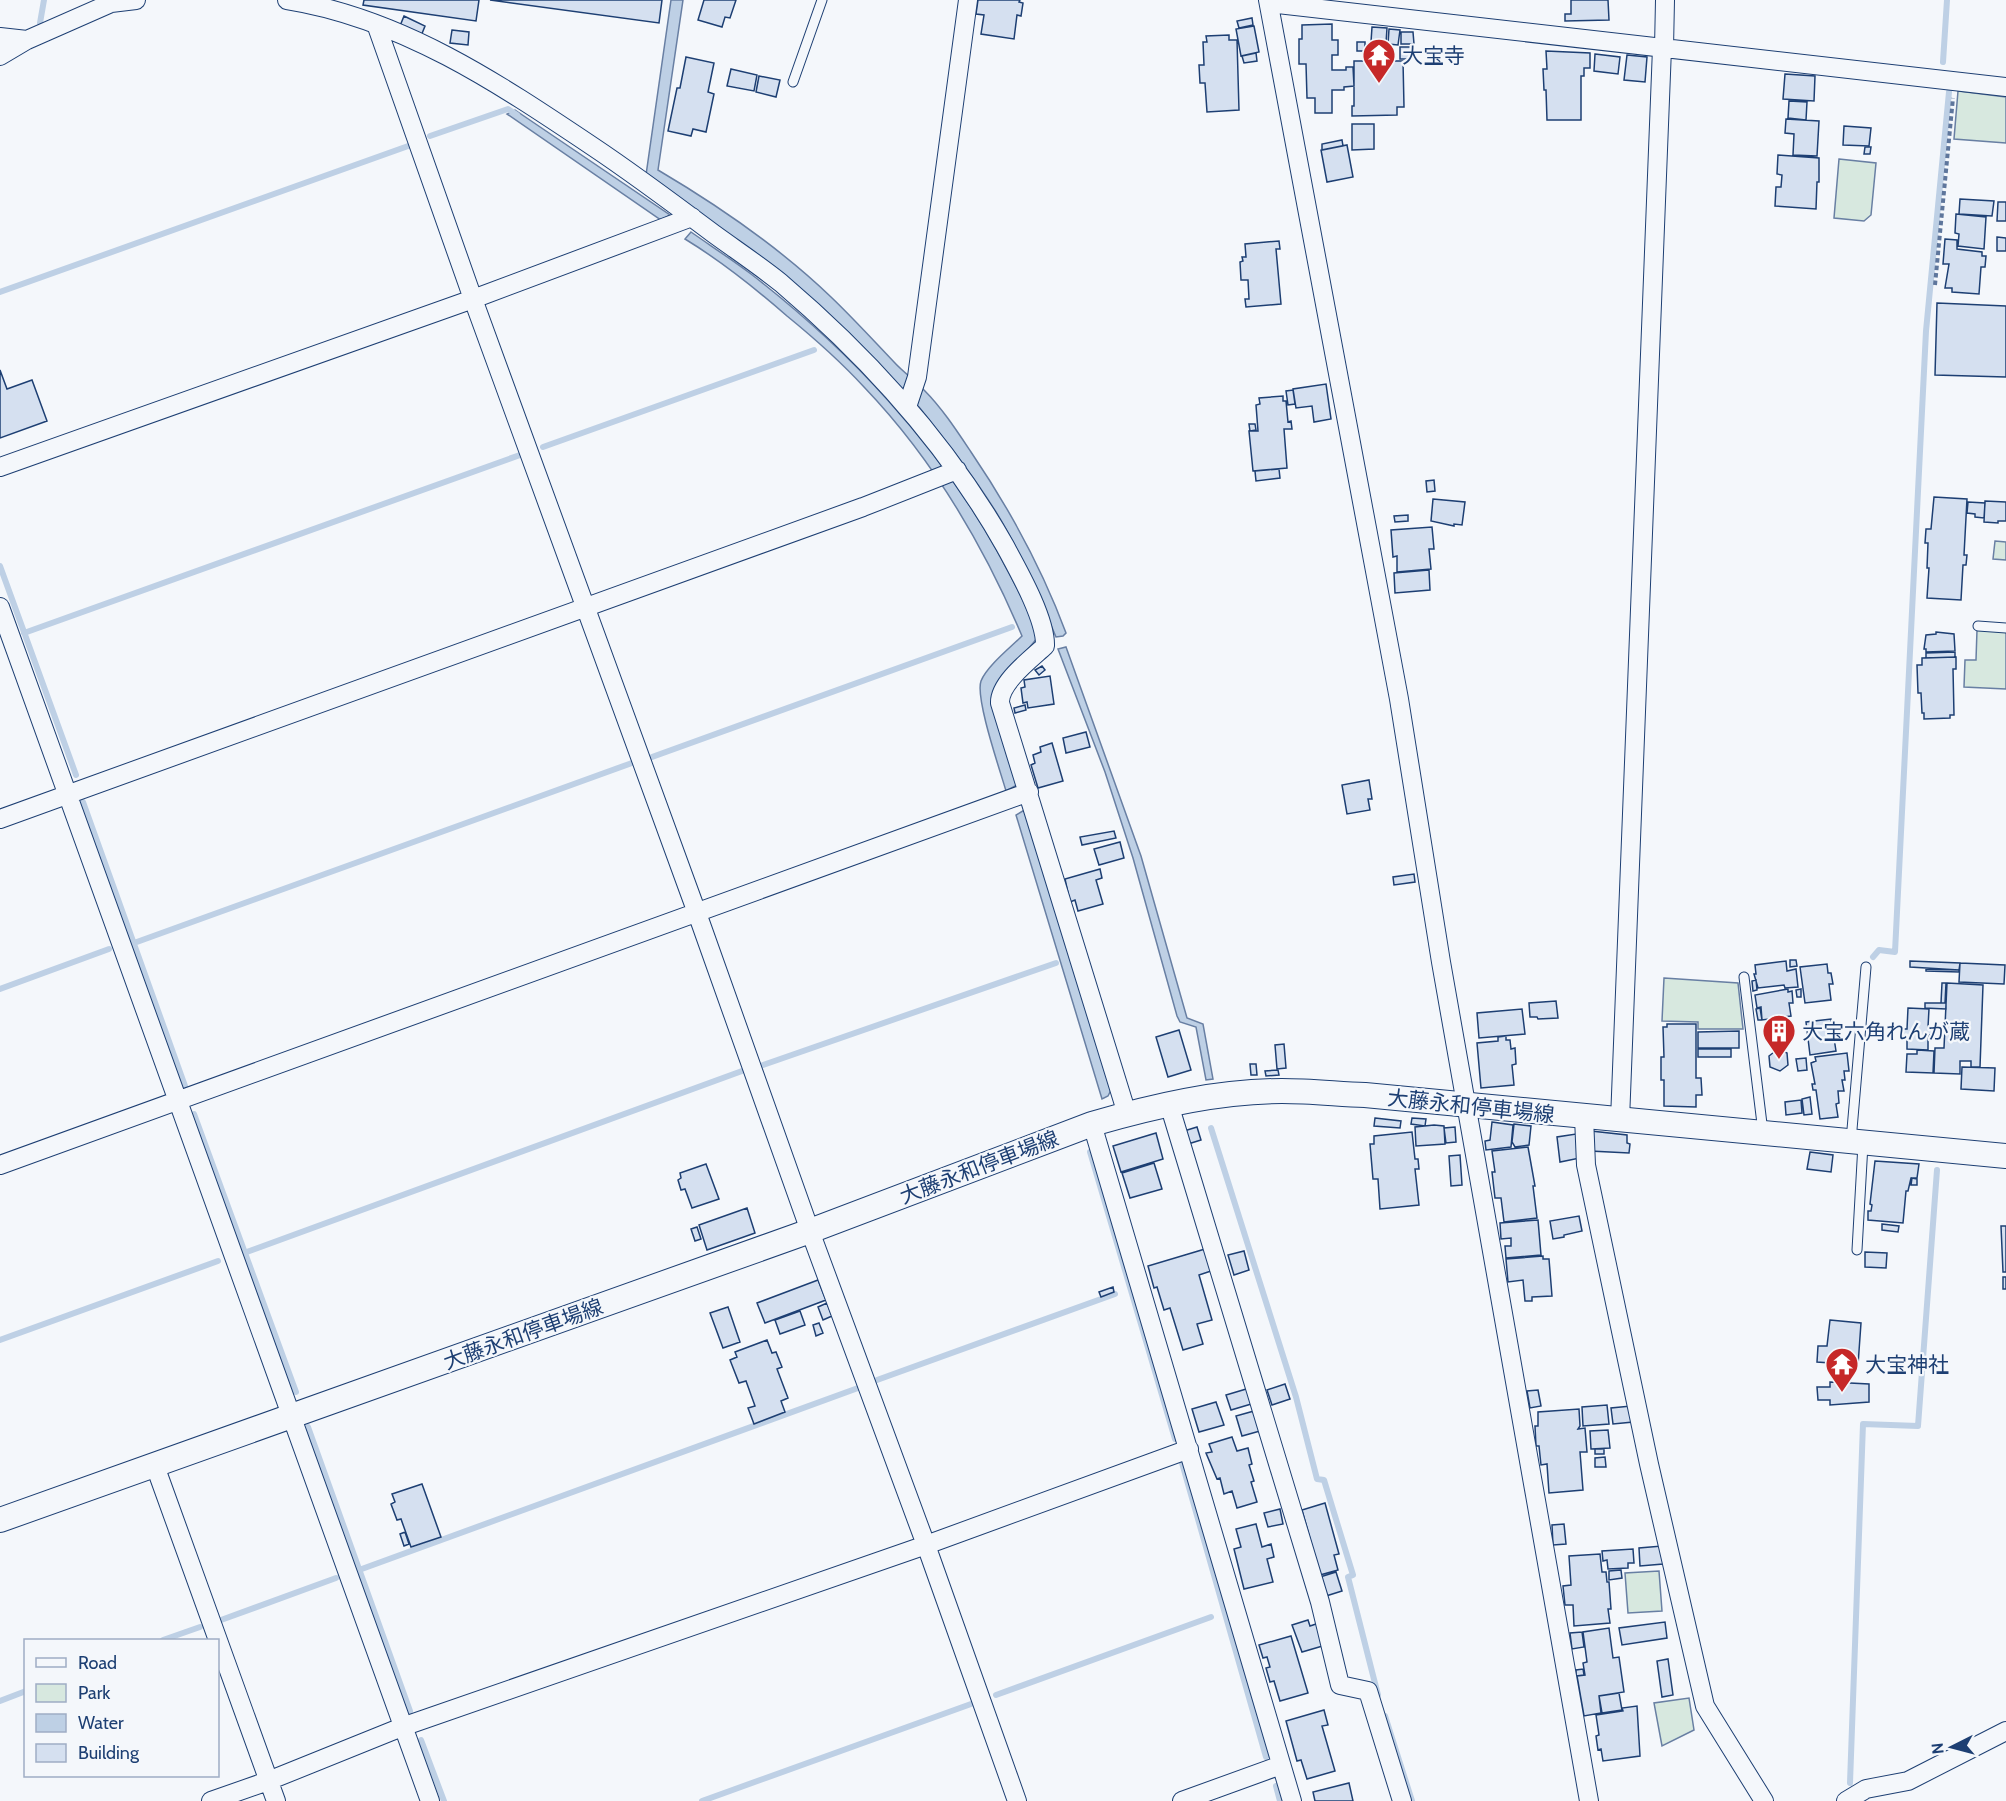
<svg xmlns="http://www.w3.org/2000/svg" width="2006" height="1801" font-family="Cabin,'Noto Sans JP',sans-serif">
<rect width="100%" height="100%" fill="#f4f7fb"/>
<path fill="#d7e8df" stroke="#687fa3" stroke-width="1.5" d="M1958,91L2006,97V143L1954,139Z
M1839,159L1876,163L1871,215L1864,221L1834,218Z
M1995,541L2006,542V560L1993,559Z
M1977,630L2006,631V689L1964,687L1965,660H1976Z
M1664,978L1738,983L1743,1029H1698V1022L1662,1021Z
M1659,1571L1662,1611L1628,1613L1625,1573Z
M1689,1698L1694,1730L1662,1746L1654,1703Z"/>
<path fill="#bed0e5" stroke="#687fa3" stroke-width="1.5" d="M671,0H683L658,170C719,206 780,248 831,297C853,318 873,340 894,362C904,373 915,380 924,390C942,408 957,431 971,452C1009,508 1042,568 1066,633L1063,636L1056,637C1038,594 1020,551 996,512C973,475 946,441 919,407L646,175Z
M515,110L670,215L661,220L507,114Z
M691,232C711,246 731,259 751,274C848,349 937,443 997,551C1012,579 1029,607 1037,638C1020,663 994,672 992,704L1017,785L1006,791C1000,770 975,698 981,681C987,666 1011,647 1022,636C984,546 932,458 864,387C840,361 814,338 787,316C755,288 721,261 685,239Z
M1066,647L1141,856L1187,1018L1203,1024L1213,1079L1206,1080L1196,1027L1180,1022L1177,1016L1133,858L1105,772L1058,649Z
M1026,809L1111,1090L1108,1096L1102,1099L1016,815Z"/>
<g fill="none" stroke-linecap="round" stroke-linejoin="round">
<path stroke="#bed0e5" stroke-width="6" d="M40,23L44,0
M1943,62L1947,0
M430,136L508,109L517,115
M0,292L411,145
M543,447L814,350
M0,566L76,775
M24,633L520,455
M652,757L1012,627
M83,802L185,1086
M134,943L632,763
M1873,957L1879,950L1895,952L1926,331L1949,92
M0,989L109,949
M763,1065L1056,963
M194,1114L296,1392
M1211,1128L1296,1397L1317,1479L1324,1480L1353,1575L1348,1577L1378,1695
M1090,1152L1175,1439
M244,1253L742,1071
M0,1340L218,1261
M877,1380L1115,1294
M308,1427L410,1711
M1182,1463L1266,1757
M359,1570L858,1388
M221,1620L336,1578
M163,1640L200,1627
M996,1695L1211,1617
M0,1701L26,1691
M1385,1716L1412,1801
M421,1740L444,1801
M1850,1783L1863,1424L1918,1426L1937,1170
M1276,1786L1280,1801
M702,1801L971,1704"/>
</g>
<path fill="#d5e0f0" stroke="#1d3f73" stroke-width="1.5" d="M364,0H479L476,21L363,5Z
M490,0H662L659,23Z
M704,0H736L730,18L725,17L722,27L698,20Z
M978,0H1020L1019,2L1023,3L1021,16L1017,15L1014,39L981,34L984,15L976,14Z
M1571,0H1608L1609,20L1565,21V14H1571Z
M404,16L425,26L421,36L400,26Z
M1252,18L1253,25L1239,28L1237,21Z
M1332,24V40H1338V55H1332V70H1346V67H1353L1354,86L1344,87V90H1332V113H1315V98H1307L1306,64H1299V39H1302V25Z
M1254,26L1259,52L1241,56L1236,29Z
M1372,27L1387,28L1386,43L1371,42Z
M1389,29L1400,30L1398,45L1388,44Z
M452,30L469,32L468,45L450,43Z
M1401,32H1413L1414,44H1401Z
M1229,35V40H1237L1239,110L1207,112L1205,83H1200L1199,65H1204L1203,42H1207L1206,36Z
M1357,42H1365V51H1357Z
M1400,47H1413V59H1400Z
M1546,51L1590,53V68H1584V76H1581V120H1547L1546,90H1544L1543,69H1547Z
M1256,53L1257,61L1244,63L1242,56Z
M1595,54L1620,57L1618,74L1594,71Z
M1627,55L1647,57L1645,82L1624,80Z
M1367,56H1390L1389,61H1403L1404,107H1397V115L1352,116V106H1354V61H1367Z
M686,57L714,63L708,92L714,94L706,132L693,129L691,136L668,131L677,88H680Z
M731,69L757,75L754,91L727,86Z
M1785,74L1815,76L1814,101L1783,99Z
M759,76L780,80L776,97L756,92Z
M1789,101L1807,102L1806,120L1788,118Z
M1786,119L1819,121L1817,156L1793,155L1794,134L1785,133Z
M1352,124H1374V149L1352,150Z
M1844,126L1871,128L1869,146L1843,145Z
M1342,140L1343,146L1322,150V144Z
M1347,145L1353,177L1327,182L1321,150Z
M1865,147H1871L1870,154H1864Z
M1778,155L1819,158V182H1817L1816,209L1775,206L1776,187H1781L1782,175L1777,174Z
M1960,199L1994,201L1992,216L1959,214Z
M1998,202H2006V221H1997Z
M1956,214L1986,217L1984,249L1958,246L1959,234L1955,233Z
M1997,237L2006,238V251H1997Z
M1945,239L1957,240V249L1982,252V256H1986L1985,267H1981L1979,294L1952,292V288H1945L1949,264H1943Z
M1279,241L1280,249H1276L1281,304L1246,307L1245,299H1249L1248,280H1241L1240,262L1243,261L1242,257H1246L1245,244Z
M1937,303L2006,306V377L1935,375Z
M0,370L7,389L32,380L47,421L0,438Z
M1326,384L1331,419L1314,422L1312,406L1296,408L1293,389Z
M1293,390L1295,404L1288,405L1286,391Z
M1283,396V401H1286L1288,422L1291,421L1292,429H1284L1287,468L1253,471L1249,431H1258L1256,405L1260,404L1259,398Z
M1249,424H1255L1256,430L1250,431Z
M1279,469L1280,478L1256,481L1255,471Z
M1434,480L1435,491L1427,492L1426,481Z
M1934,497L1967,499L1964,555H1967L1966,565H1963L1961,600L1927,598L1929,568H1927L1928,543H1925L1926,529H1931Z
M1433,499L1465,502L1462,525L1454,524V526L1431,521Z
M1985,501L2006,502V521H1998V523L1984,522Z
M1968,502L1985,503L1984,518L1975,517V514L1967,513Z
M1408,515V521L1395,522L1394,516Z
M1432,527L1434,549H1429L1431,569L1397,572V556L1393,557L1391,530Z
M1429,570L1430,590L1395,593L1394,573Z
M1936,632L1954,634L1955,651L1926,652V649H1924L1926,635L1936,634Z
M1955,652V657L1926,658V653Z
M1956,657V669H1953L1954,715H1950V718L1924,719V713H1922L1921,693H1918L1917,665H1922V658Z
M1042,666L1045,670L1039,675L1035,670Z
M1050,676L1054,704L1028,708L1027,702L1023,703L1021,688L1025,687L1024,680Z
M1025,705L1026,710L1015,713L1014,708Z
M1086,732L1090,747L1066,753L1063,738Z
M1052,743L1063,781L1038,788L1031,765L1035,763L1033,755L1041,752L1040,747Z
M1369,780L1372,799H1368L1370,810L1347,814L1342,785Z
M1114,831L1116,838L1082,845L1080,837Z
M1120,842L1124,858L1099,865L1094,849Z
M1100,869L1102,878L1096,880L1103,904L1078,911L1075,900L1070,902L1065,879Z
M1414,874L1415,882L1394,885L1393,877Z
M1790,960H1796L1797,966L1790,967Z
M1786,961L1787,971L1796,969L1798,987L1785,988L1784,985L1758,988L1754,974H1756L1755,965Z
M1910,961L1960,963L1959,970L1910,967Z
M1960,963L2005,965L2004,984L1959,982Z
M1827,964L1828,973H1831L1833,984H1829L1831,1000L1805,1003L1800,967Z
M1926,969L1959,970V972L1926,971Z
M1756,980L1757,990L1753,991L1752,981Z
M1942,983H1946L1945,1003H1941Z
M1947,983L1983,985L1980,1067H1971V1061H1960V1074L1934,1073L1935,1048H1944Z
M1788,989V992L1792,991L1793,1003H1789L1791,1016L1762,1020L1761,1007L1757,1008L1755,995Z
M1801,989V997H1797L1796,990Z
M1556,1001L1558,1018L1538,1019L1537,1017H1530L1529,1003Z
M1925,1003H1946V1009L1925,1008Z
M1760,1008L1762,1020H1758L1756,1009Z
M1908,1008L1929,1009L1928,1027H1932V1035H1928V1050L1907,1049V1039H1902V1029H1907Z
M1522,1009L1525,1034L1479,1038L1477,1013Z
M1831,1019L1836,1051L1810,1055L1806,1022Z
M1667,1024H1696V1078H1701L1702,1095H1696V1107L1664,1106V1080H1661V1057H1664L1663,1027H1667Z
M1179,1030L1191,1070L1168,1077L1156,1037Z
M1739,1031V1048H1698V1032Z
M1506,1036V1040H1510L1511,1049L1515,1048L1516,1064L1512,1065L1514,1085L1481,1088L1477,1043L1498,1041V1037Z
M1284,1044L1286,1068L1277,1069L1275,1045Z
M1698,1049H1731V1057H1698Z
M1778,1049L1787,1053L1788,1065L1780,1071L1770,1067L1769,1056Z
M1917,1050L1934,1051L1933,1073L1906,1072L1907,1054H1917Z
M1847,1053L1849,1071H1844L1845,1080H1842L1844,1091H1838L1839,1103L1836,1104L1838,1117L1820,1119L1816,1090H1813L1812,1084H1815L1811,1063L1816,1061L1815,1057Z
M1806,1058L1807,1070L1798,1071L1796,1059Z
M1250,1064H1256L1257,1075H1251Z
M1962,1067L1995,1068L1994,1091L1961,1089Z
M1278,1070L1279,1075L1266,1076L1265,1071Z
M1810,1097L1812,1114L1804,1115L1802,1099Z
M1801,1100L1802,1113L1786,1115L1785,1102Z
M1375,1118L1401,1121L1400,1128L1374,1126Z
M1412,1118L1426,1119L1425,1126L1411,1124Z
M1492,1122L1513,1125L1511,1147L1486,1150L1485,1141L1490,1140Z
M1514,1124L1531,1126L1529,1145L1515,1147L1512,1142Z
M1434,1125L1444,1126L1445,1144L1416,1146L1415,1127Z
M1197,1127L1201,1140L1188,1144L1184,1131Z
M1455,1127L1456,1142L1446,1143L1444,1128Z
M1591,1131L1627,1135V1143L1630,1144L1629,1153L1590,1151Z
M1412,1132L1415,1159H1418L1419,1169H1415L1419,1205L1380,1209L1378,1179H1373L1370,1144H1374V1136Z
M1156,1133L1163,1159L1121,1172L1113,1146Z
M1576,1134L1580,1158L1560,1162L1557,1137Z
M1528,1147L1535,1186H1533L1537,1218L1504,1222L1501,1198H1495L1492,1172H1495L1492,1151Z
M1810,1152L1833,1155L1831,1172L1807,1169Z
M1460,1155L1462,1185L1451,1186L1449,1156Z
M1875,1161L1919,1164L1917,1178H1911L1908,1191H1906L1903,1223L1868,1220V1211H1871L1872,1205L1870,1204Z
M1154,1163L1162,1189L1130,1198L1122,1173Z
M706,1164L719,1199L692,1208L685,1189L681,1190L678,1180L681,1178L680,1173Z
M1912,1178L1917,1179V1185H1911Z
M747,1208L755,1233L707,1250L699,1225Z
M1579,1216L1582,1231L1564,1235V1237L1553,1239L1550,1221Z
M1538,1220L1541,1255L1506,1258L1505,1246H1511V1238L1501,1239L1500,1223Z
M1882,1224L1899,1226L1898,1232L1882,1230Z
M2001,1226H2006V1272H2003Z
M697,1227L701,1239L695,1241L691,1229Z
M1205,1249L1211,1271L1199,1275L1212,1320L1197,1324L1203,1344L1183,1350L1170,1308L1164,1310L1157,1287L1154,1288L1148,1266Z
M1244,1251L1249,1270L1234,1275L1228,1255Z
M1865,1252L1887,1253L1886,1268L1865,1267Z
M1543,1256V1259H1549L1552,1296L1532,1297V1301H1525L1523,1280L1508,1282L1506,1259Z
M2003,1277H2006V1289H2003Z
M818,1280L826,1300L765,1323L757,1303Z
M1113,1287L1114,1292L1101,1297L1099,1292Z
M827,1303L832,1316L823,1320L818,1307Z
M728,1307L740,1342L723,1348L710,1313Z
M800,1311L805,1325L780,1334L775,1320Z
M1830,1320L1861,1323L1858,1365L1817,1362L1818,1346H1827Z
M819,1323L823,1333L816,1336L813,1325Z
M767,1340L772,1353L776,1352L782,1367L777,1369L788,1398L781,1401L785,1412L754,1424L748,1408L755,1406L746,1381L739,1383L730,1360L737,1357L735,1352Z
M1895,1356L1903,1357V1366L1894,1365Z
M1830,1382L1869,1384V1402L1830,1405V1400H1818L1817,1387H1830Z
M1285,1384L1290,1399L1272,1405L1267,1390Z
M1253,1387L1258,1402L1231,1410L1226,1395Z
M1538,1390L1541,1406L1530,1408L1527,1391Z
M1216,1402L1224,1425L1199,1432L1192,1409Z
M1607,1405L1609,1424L1583,1426L1582,1407Z
M1631,1406L1633,1422L1613,1424L1611,1408Z
M1579,1409L1580,1426L1578,1429L1585,1428L1587,1452H1580L1583,1490L1549,1493L1547,1464L1541,1465L1539,1446H1536L1535,1426H1538V1412Z
M1254,1411L1260,1431L1242,1436L1236,1416Z
M1608,1430L1610,1448L1591,1449L1590,1431Z
M1232,1437L1237,1451L1248,1448L1252,1464L1249,1465L1254,1481L1251,1482L1257,1502L1237,1508L1232,1491L1224,1494L1220,1478L1217,1479L1206,1453L1212,1452L1209,1444Z
M1595,1449H1604V1454H1595Z
M1605,1457L1606,1467H1595V1458Z
M422,1484L441,1537L411,1547L401,1519L397,1520L391,1504L395,1502L392,1494Z
M1325,1503L1339,1554L1334,1555L1338,1570L1320,1575L1302,1510Z
M1280,1509L1283,1524L1268,1527L1264,1513Z
M1256,1524L1262,1547L1271,1544L1274,1557L1267,1559L1273,1582L1244,1589L1234,1549L1241,1547L1236,1529Z
M1564,1524L1566,1544L1553,1545L1552,1525Z
M405,1532L409,1544L404,1546L400,1534Z
M1662,1546L1663,1564L1640,1566L1639,1548Z
M1633,1549L1634,1563H1628V1568L1608,1569L1607,1560L1603,1561L1602,1551Z
M1600,1554L1602,1572H1606L1607,1582H1609L1611,1609H1608L1610,1623L1574,1626L1573,1605H1565L1563,1586L1571,1585L1569,1556Z
M1621,1570L1622,1578L1609,1580V1571Z
M1336,1572L1342,1591L1326,1596L1320,1577Z
M1308,1620L1310,1626L1319,1623L1326,1645L1302,1652L1292,1625Z
M1665,1622L1667,1638L1622,1645L1619,1628Z
M1609,1628L1613,1658L1619,1657L1624,1692L1599,1696L1601,1713L1584,1716L1577,1676L1585,1675L1583,1663L1587,1662L1583,1632Z
M1582,1632L1584,1647L1572,1649L1570,1633Z
M1291,1636L1308,1693L1280,1701L1274,1681L1270,1682L1266,1668L1270,1667L1267,1657L1263,1658L1259,1645Z
M1668,1659L1673,1695L1662,1697L1657,1661Z
M1583,1669L1584,1675L1576,1676V1670Z
M1619,1693L1622,1710L1602,1713L1599,1696Z
M1637,1706L1640,1756L1603,1761L1601,1749L1598,1750L1596,1736L1599,1735L1596,1715L1623,1711L1622,1708Z
M1324,1710L1328,1725L1322,1726L1335,1771L1307,1779L1301,1760L1297,1761L1286,1721Z
M1349,1783L1353,1801H1315L1313,1792Z"/>
<g fill="none" stroke-linecap="round" stroke-linejoin="round">
<defs>
<path id="lane" d="M793,82L822,0
M1978,626L2006,628
M1744,977L1763,1132
M1851,1141L1866,967
M1857,1250L1863,1144"/>
<path id="street" d="M287,0C401,18 498,83 592,146C634,174 674,204 714,234C736,250 760,266 781,283C869,358 948,445 1005,546C1018,570 1046,619 1045,646C1031,659 999,683 1000,703L1127,1114
M1268,0L1399,699L1441,962L1589,1801
M1269,3L2006,87
M376,24L473,299L697,913L810,1231L926,1545L1017,1801
M0,37L27,40
M1664,48L1665,0
M0,56L27,40L111,3L136,0
M907,407L917,377L968,0
M0,467L473,299L692,217
M0,607L430,1801
M0,819L863,507L957,470
M1169,1104L1320,1602L1340,1685L1368,1691L1402,1801
M1584,1117L1586,1165L1649,1464L1705,1706L1764,1801
M1620,1120L1662,48
M1092,1124L1292,1801
M0,1165L1029,792
M154,1463L276,1801
M211,1801L268,1781L402,1727L926,1545L1189,1449
M1182,1801L1281,1765
M1846,1801L1866,1789L1908,1781L2006,1731"/>
<path id="secondary" d="M0,1520L810,1231L1092,1124C1153,1106 1218,1091 1282,1091C1310,1091 1338,1094 1365,1095L2006,1156"/>
</defs>
<use href="#lane" stroke="#1d3f73" stroke-width="11"/>
<use href="#street" stroke="#1d3f73" stroke-width="20"/>
<use href="#secondary" stroke="#1d3f73" stroke-width="26"/>
<path stroke="#5e769c" stroke-width="4" stroke-dasharray="4.5 3" stroke-linecap="butt" d="M1935,285L1953,98"/>
<use href="#lane" stroke="#f4f7fb" stroke-width="9"/>
<use href="#street" stroke="#f4f7fb" stroke-width="18"/>
<use href="#secondary" stroke="#f4f7fb" stroke-width="24"/>
</g>
<defs>
<symbol id="temple-pin" viewBox="-11 -11 22 30"><path d="M0 17L-7.5 6A9.5 9.5 0 1 1 7.5 6Z" fill="#c62828" stroke="#f4f7fb"/><path d="M0-6L5-2H3V0L6.5 2.5H4V6H1.5V3h-3V6H-4V2.5H-6.5L-3 0V-2H-5Z" fill="#fff"/></symbol>
<symbol id="building-pin" viewBox="-11 -11 22 30"><path d="M0 17L-7.5 6A9.5 9.5 0 1 1 7.5 6Z" fill="#c62828" stroke="#f4f7fb"/><path d="M-4-6H4V6H1V3H-1V6H-4ZM-2.5-4.3h1.7v1.8h-1.7ZM.8-4.3h1.7v1.8H.8ZM-2.5-1h1.7V.8h-1.7ZM.8-1h1.7V.8H.8Z" fill="#fff"/></symbol>
</defs>
<g fill-rule="evenodd">
<use href="#temple-pin" x="1360" y="36" width="38" height="52"/>
<use href="#building-pin" x="1760" y="1012" width="38" height="52"/>
<use href="#temple-pin" x="1823" y="1345" width="38" height="52"/>
</g>
<g text-anchor="middle" dominant-baseline="central" stroke-width="4.5" stroke-linejoin="round" paint-order="stroke">
<g font-size="21" fill="#1d3f73" stroke="#f4f7fb" text-anchor="start">
<text x="1402" y="55">大宝寺</text>
<text x="1802" y="1031">大宝六角れんが蔵</text>
<text x="1865" y="1364">大宝神社</text>
</g>
<g font-size="21" fill="#1d3f73" stroke="#f4f7fb">
<text transform="translate(1471 1106) rotate(6)">大藤永和停車場線</text>
<text transform="translate(979 1167) rotate(-21)">大藤永和停車場線</text>
<text transform="translate(523 1334) rotate(-20)">大藤永和停車場線</text>
</g>
</g>
<rect x="24" y="1639" width="195" height="138" fill="#f4f7fb" stroke="#9eadc5" stroke-width="1.5"/>
<rect x="36" y="1658" width="30" height="9" fill="#f4f7fb" stroke="#9eadc5" stroke-width="1.5"/>
<text x="78" y="1669" font-size="18" fill="#1d3f73">Road</text>
<rect x="36" y="1684" width="30" height="18" fill="#d7e8df" stroke="#9eadc5" stroke-width="1.5"/>
<text x="78" y="1699" font-size="18" fill="#1d3f73">Park</text>
<rect x="36" y="1714" width="30" height="18" fill="#bed0e5" stroke="#9eadc5" stroke-width="1.5"/>
<text x="78" y="1729" font-size="18" fill="#1d3f73">Water</text>
<rect x="36" y="1744" width="30" height="18" fill="#d5e0f0" stroke="#9eadc5" stroke-width="1.5"/>
<text x="78" y="1759" font-size="18" fill="#1d3f73">Building</text>
<g transform="translate(1952 1747) rotate(264)" stroke="#f4f7fb" stroke-width="4.5" paint-order="stroke">
<path d="M0-4.5L10 22L0 15L-10 22Z" fill="#1d3f73"/>
<text y="-9" font-size="16" font-weight="bold" text-anchor="middle" fill="#1d3f73">N</text>
</g>
</svg>
